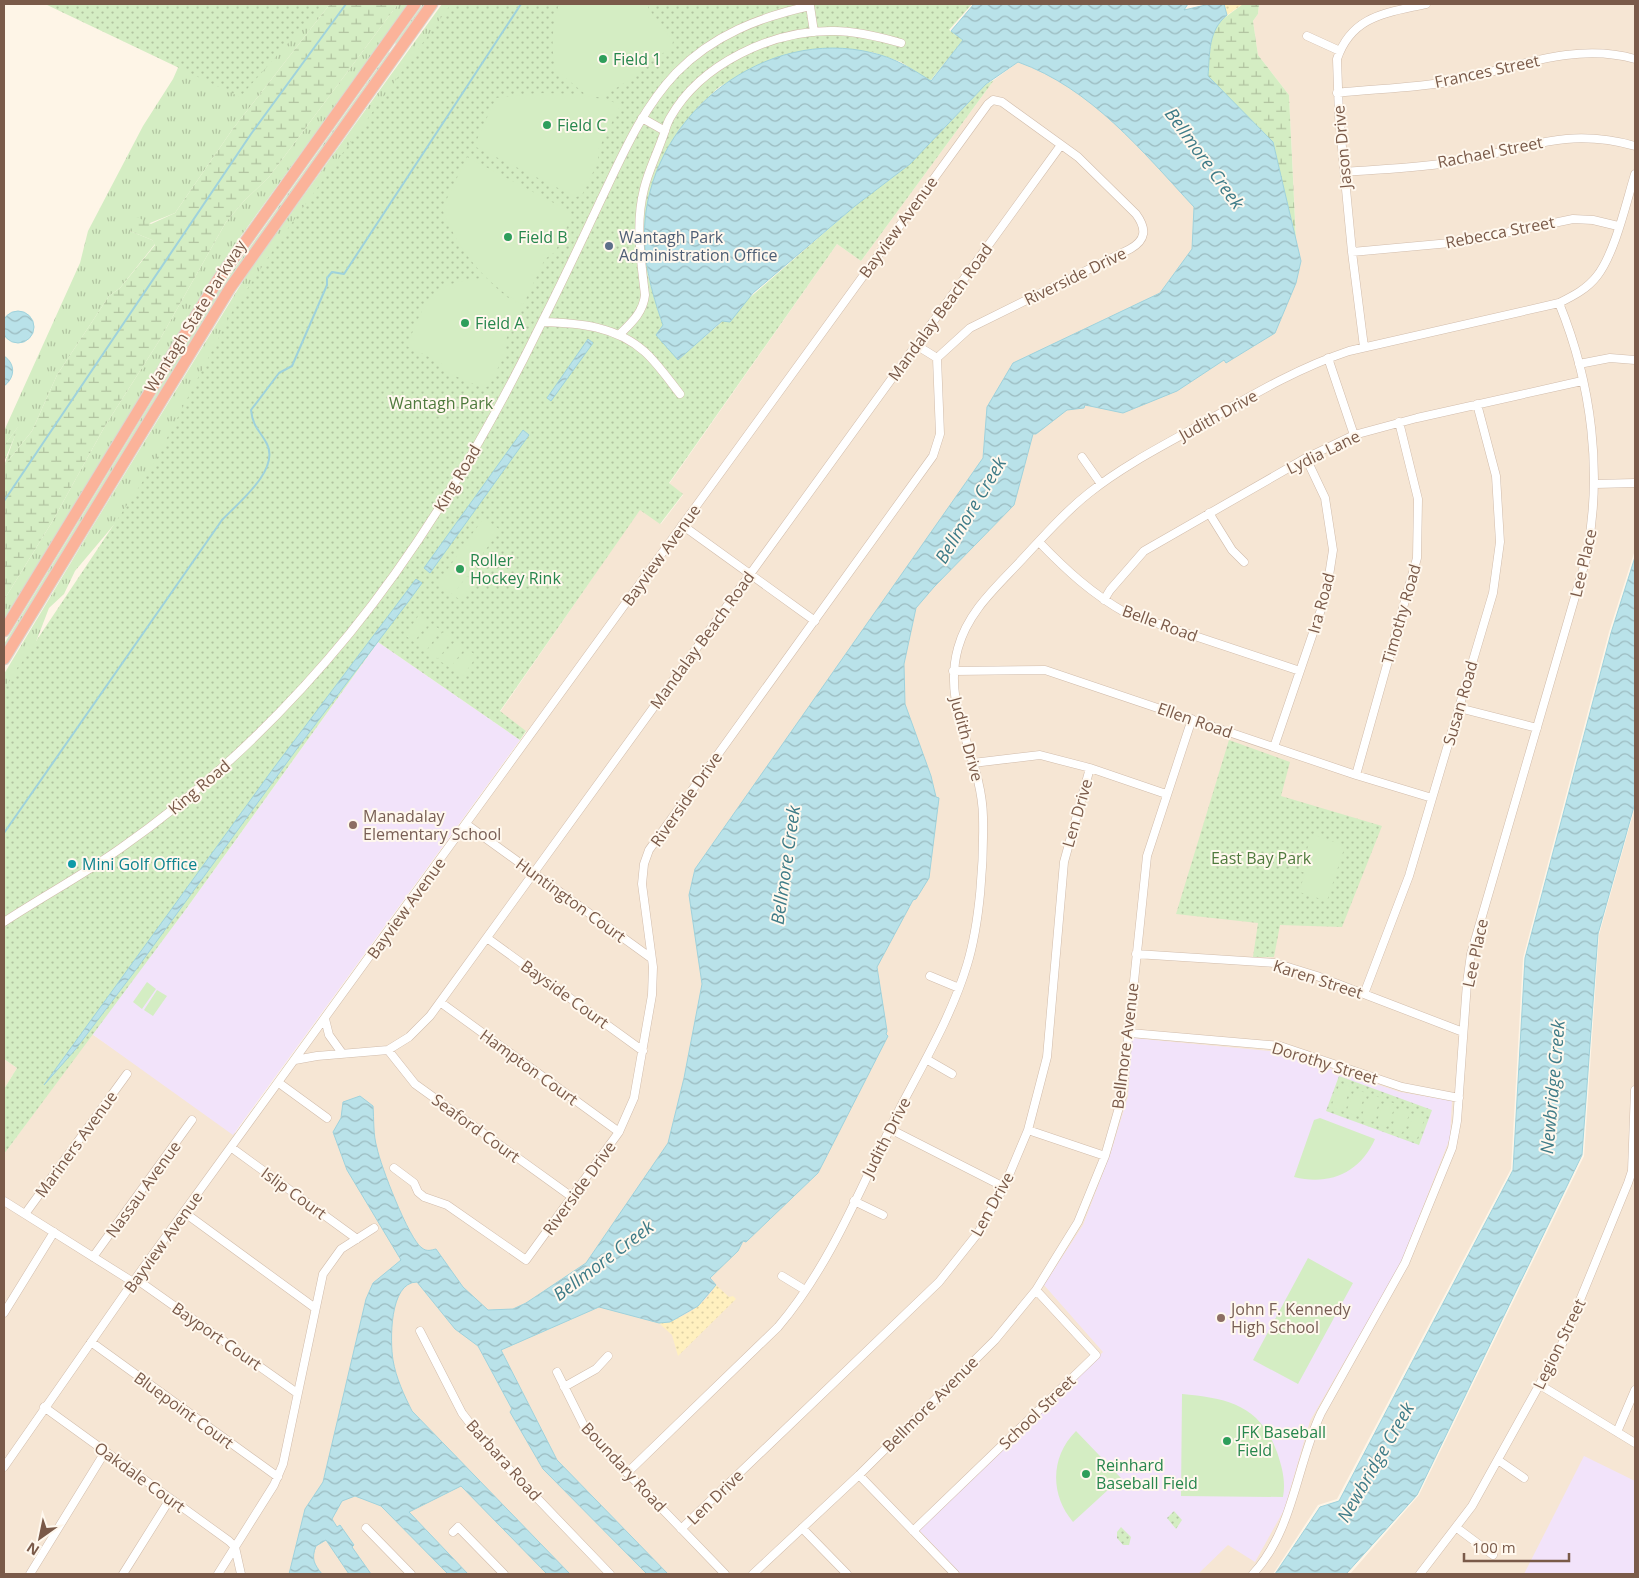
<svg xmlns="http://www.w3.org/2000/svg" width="1639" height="1578" font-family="'Open Sans',sans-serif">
<defs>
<pattern id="grass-tufts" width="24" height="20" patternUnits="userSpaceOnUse" patternTransform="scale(1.25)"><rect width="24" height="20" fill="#d4edc3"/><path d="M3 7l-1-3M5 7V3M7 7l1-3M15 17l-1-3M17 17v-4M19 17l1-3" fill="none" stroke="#b1c3a0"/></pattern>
<pattern id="wetland-marsh" width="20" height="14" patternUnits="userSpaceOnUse" patternTransform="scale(1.25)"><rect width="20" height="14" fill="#d4edc3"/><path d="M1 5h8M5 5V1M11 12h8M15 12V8" fill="none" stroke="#b1c3a0"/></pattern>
<pattern id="sand-dots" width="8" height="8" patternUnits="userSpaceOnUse" patternTransform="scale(1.25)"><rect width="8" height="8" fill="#fff0bf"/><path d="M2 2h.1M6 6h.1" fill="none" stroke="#ded0a6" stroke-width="1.8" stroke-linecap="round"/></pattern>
<pattern id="park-dots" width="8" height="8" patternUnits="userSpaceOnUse" patternTransform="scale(1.25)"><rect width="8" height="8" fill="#d4edc3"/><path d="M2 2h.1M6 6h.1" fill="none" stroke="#b1c3a0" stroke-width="1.8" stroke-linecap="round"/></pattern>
<pattern id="water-waves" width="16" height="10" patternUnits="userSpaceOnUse" patternTransform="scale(1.25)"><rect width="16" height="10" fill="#b9e2e9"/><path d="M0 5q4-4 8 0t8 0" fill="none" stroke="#9bbabf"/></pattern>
</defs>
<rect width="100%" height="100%" fill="#fef5e7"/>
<path fill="#f6e6d4" d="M1210,4H1224L1227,15L1216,24L1273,142L1296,237L1289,95L1258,55L1253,21L1258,14L1259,4H1635V550L1609,632L1523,958L1511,1169L1337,1499L1318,1505L1273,1574H4V1154L92,1034L236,1133L527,732L500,712L640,509L661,524L683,495L669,484L837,244L861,261L994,80L1018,62L1046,72L1183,10Z
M1635,807V1574H1350L1419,1495L1584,1156L1599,935Z
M4,1059L17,1068L4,1089Z"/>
<path fill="#f2e3fa" d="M378,642L520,740L233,1135L92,1034L186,909Z
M1132,1038L1280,1052L1400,1092L1452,1101L1450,1138L1400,1265L1310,1421L1284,1510L1255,1562L1228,1545L1198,1574H961L919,1530L1103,1352L1044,1285L1083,1225L1111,1152L1128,1096Z
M1584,1456L1635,1481V1574H1524Z"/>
<path fill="url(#grass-tufts)" d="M206,4H330L232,130L175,213L130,231L152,240L155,244L120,288L109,296L57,375L32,431L4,466L18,427L4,446V431L80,263L88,231L143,126L173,79Z
M398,4H409L238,240L202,295L4,620V600L52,522L105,426L159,341L226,222L244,201L269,177Z
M423,4H427L396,44L395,43Z
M442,4H467L177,450L75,571L64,594L49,608L4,725V674L91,529L249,271Z
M389,52L391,54L250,250L221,294L4,650V644L218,292Z"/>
<path fill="url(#wetland-marsh)" d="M330,4H398L269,177L244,201L226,222L159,341L105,426L52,522L4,600V466L32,431L57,375L109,296L120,288L155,245L152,240L130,231V224L137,217L151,224L175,213L232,130Z
M1243,4H1259L1258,14L1253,21L1258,55L1289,95L1296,241L1273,142L1207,76L1211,43L1216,24Z
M20,424L4,462V446Z"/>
<path fill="url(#sand-dots)" d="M1224,4H1243L1227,15Z
M716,1285L729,1297L733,1296L736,1299L678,1356L672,1335L659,1323C682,1321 705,1305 716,1285Z"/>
<path fill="url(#park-dots)" d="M45,4H323L240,97Z
M451,4H972L949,30L963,40L930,81L901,62L872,52L771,59L719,87L699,106L683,125L658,167L649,196L645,221L648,276L663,325L678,360L855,206L910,164L986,84L994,80L861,261L837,244L669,483L683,494L660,524L640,510L500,711L526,731L520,740L378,642L186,909L4,1154V1089L17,1068L4,1059V689L151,469L233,310L286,231Z
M1229,740L1290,762L1281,796L1382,826L1342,927L1280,925L1274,957H1253L1258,923L1176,914Z
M1339,1076L1432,1110L1419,1145L1326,1111Z
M1174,1511L1182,1520L1176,1529L1167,1518Z
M1121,1527L1131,1537L1129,1545H1123L1117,1538V1532Z"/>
<path fill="#d4edc3" d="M559,4H648V8L673,41L672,47L637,71L635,76L601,98L585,94L555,69C551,45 552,27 559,4Z
M538,93L580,94L621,104L598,150V162L582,195L576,197L474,146L496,98Z
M467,157L569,211L571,218L555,252L545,259L523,305C483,282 459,251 442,209Z
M484,278L507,297L522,306L506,339L505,354L489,386L483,388L448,373L441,363L407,346C427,299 428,283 484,278Z
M484,518L500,530L455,592L467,576L475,581L460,600L438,583L466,543L472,547L466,542Z
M419,615L429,622L414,642L405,635Z
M431,624L441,630L426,651L417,644Z
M443,632L453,639L438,659L429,653Z
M455,641L465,648L450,668L440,661Z
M467,649L477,656L462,677L453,670Z
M1312,834L1345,846L1327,901L1299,892L1305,873L1300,871Z
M147,982L156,989L142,1009L133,1002Z
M157,990L167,996L153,1016L144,1010Z
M1340,1083L1351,1087L1342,1111L1331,1107Z
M1355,1089L1366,1093L1357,1116L1346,1112Z
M1370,1094L1381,1098L1372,1122L1361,1118Z
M1385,1100L1396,1104L1387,1127L1376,1123Z
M1400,1106L1411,1110L1402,1133L1391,1129Z
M1415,1111L1426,1115L1417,1139L1406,1135Z
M1320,1118L1375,1139C1360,1173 1329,1186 1294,1177L1314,1120Z
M1308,1258L1353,1283L1298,1384L1253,1360Z
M1182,1394C1227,1398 1260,1405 1277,1452C1282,1467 1286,1481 1283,1497L1181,1496Z
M1076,1431L1121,1478L1073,1522C1050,1495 1050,1457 1076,1431Z"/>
<path fill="url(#water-waves)" stroke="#9fd2dc" d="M974,4H1188L1184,10L1210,4H1224L1227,15C1208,31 1210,52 1208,76L1273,142L1301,261L1296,283L1275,333L1226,363L1224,360L1177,391L1123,413L1085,405L1084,408L1067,410L1036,434H1033L1014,505L934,587L916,608L904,664L905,704L931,776L936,797L939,798L929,878L916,899L913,900L877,967L887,1031L886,1034L888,1036L818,1173L746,1242L743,1241L738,1251L710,1278L716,1285L698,1306L670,1322L659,1323L599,1307L501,1350L557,1460L668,1574H647L543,1469L510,1412L512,1409L478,1346L455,1329L417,1282C389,1282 390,1342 393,1360C396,1378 404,1395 412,1411L570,1574H547L461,1486L409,1512L468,1574H448L381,1506L355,1496L342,1501L332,1519L337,1527L340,1525L354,1545L352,1547L371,1574H349L326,1540L316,1546C311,1559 314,1564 322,1574H289L305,1509L323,1482L366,1299L373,1283L401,1260L347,1170L333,1132L341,1118L343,1102L360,1096L373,1106C374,1119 373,1135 377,1148C380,1164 409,1240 422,1248C427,1252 431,1250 436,1249L463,1287L488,1310L513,1309L526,1303L586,1263L668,1143L684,1078L702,984L689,895L695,869L983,458L987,407L1013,363L1160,293L1192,249L1194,207C1142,151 1091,88 1018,62L986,84L910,164L855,206L753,293L730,322L722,321L678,360L656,335L663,325C651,291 642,257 645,221C654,113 765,26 873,53C895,58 912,69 931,81L963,40L951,31Z
M2 327a16 16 0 1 1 32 0a16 16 0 1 1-32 0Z
M588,339L593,343L551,401L547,398Z
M4,356C16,364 15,378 4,386Z
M523,430L529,435L430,573L424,568Z
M1635,557V803L1598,934L1582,1155L1417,1495L1346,1574H1275L1320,1507L1339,1501L1513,1170L1525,958L1611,633Z
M416,579L422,583L411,598L299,746L135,971L75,1050L44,1085L273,769Z"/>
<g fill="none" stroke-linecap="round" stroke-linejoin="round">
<path stroke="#9fd2dc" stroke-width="2" d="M4,501L251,134L346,4
M4,833L222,520C238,503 280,470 267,444C260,430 253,428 251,410L279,373L292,366L327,285V278L332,272L344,274L521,4"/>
<defs>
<path id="minor" d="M1307,36L1340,51
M1337,93C1374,89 1412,88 1448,82C1510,70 1572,41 1635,59
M642,118L665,131
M1344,172C1381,169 1419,168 1455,162C1523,150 1564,126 1635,146
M1352,252L1461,242L1573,219L1593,220L1618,226
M543,322C579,323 616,326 645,352C658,364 669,380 680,394
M619,335C631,323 643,313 645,295C641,260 635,224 644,189C648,172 656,156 662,139C665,132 666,125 670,118C701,63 773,30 834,31C857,31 880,37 901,43
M1364,347L1352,252L1339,116L1337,59C1352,15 1387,13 1426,4
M1328,358L1354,435
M1579,364L1610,358L1635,360
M1082,457L1101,484
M1595,484L1635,483
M1209,513L1232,550L1244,562
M682,525L815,621
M1039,542C1066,570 1092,594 1126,613L1300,671
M1104,600L1110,590L1144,551L1306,458L1354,435L1417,418L1582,381
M953,671L1045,670L1356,775L1432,798
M1459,708L1537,728
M1274,747L1326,595L1333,550L1325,498L1306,458
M973,763L1040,755L1090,768L1166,794
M1356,775L1417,558L1418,499L1399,422
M466,824L651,958
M4,922C42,897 83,875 121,848C208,787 283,715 350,633C427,538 489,431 542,322C565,277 586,231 608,185C627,145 645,106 676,73C713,35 760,17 810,6L814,32
M487,938L643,1051
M1136,954L1275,963L1317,976L1463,1032
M930,976L959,988
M1364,994L1409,876L1493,593L1500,542L1496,476L1477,404
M440,1002L619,1132
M325,1019L329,1035L342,1053
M1130,1033L1280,1046L1402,1087L1459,1098
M388,1050L415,1084L572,1197
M926,1059L952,1074
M295,1060L317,1056L388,1050L409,1037L430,1016L1061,145
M279,1083L327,1118
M890,1129L1004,1187
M1028,1130L1105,1156
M232,1148L357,1239
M394,1168L414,1183L418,1192L424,1197L447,1205L526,1260L619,1132L634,1098L652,995L653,967L642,884L644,864L649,850L933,456L940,434L937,358L916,345
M4,1201L133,1282
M854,1201L883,1215
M185,1213L315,1308
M25,1214L127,1074
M93,1257L192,1120
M782,1276L805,1290
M136,1279L297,1393
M4,1313L54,1232
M420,1331L462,1413L489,1448L610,1574
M91,1342L278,1477
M557,1372L586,1430L725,1574
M1540,1385L1635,1443
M564,1387L596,1369L608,1356
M44,1407L229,1541L235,1547L241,1574
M1617,1432L1635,1390
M1498,1460L1524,1478
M4,1467L133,1282L988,104L993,100L1002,102L1078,157L1136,214C1147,229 1146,240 1130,249L970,328L937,358
M627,1473L778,1327C830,1266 861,1187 896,1116C921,1067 951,1018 967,965C980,923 984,861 983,817C982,757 941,709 958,648C967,615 991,592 1014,568C1038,543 1061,515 1089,493C1123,466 1162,446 1200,425C1249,397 1295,369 1349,351L1559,303C1573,296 1587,289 1597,276C1615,253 1626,203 1635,174
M859,1475L955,1574
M366,1528L411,1574
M802,1528L847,1574
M1457,1528L1493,1555
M681,1529L939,1282L978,1233L1004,1187L1028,1130L1047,1057L1064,862L1090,768
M913,1531L1096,1355L1036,1290
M453,1532L458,1527L504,1574
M30,1574L105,1452
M123,1574L170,1499
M218,1574L274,1485L283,1464L323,1274L341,1249L374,1228
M753,1574L859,1475L995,1340L1036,1290L1078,1222L1105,1156L1122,1097L1147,856L1192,719
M1253,1574C1294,1529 1296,1466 1321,1413L1405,1263L1452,1148L1457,1121L1467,983L1471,954L1586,559C1603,473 1592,384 1559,303
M1420,1574L1472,1506L1562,1344L1628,1183L1632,1171L1635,1090"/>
<path id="highway" d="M4,631L218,280L415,4
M4,659L230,288L432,4"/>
</defs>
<use href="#minor" stroke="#d1bcab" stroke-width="9"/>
<use href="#highway" stroke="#dcd4d0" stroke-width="13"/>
<use href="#minor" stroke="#fff" stroke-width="8"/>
<use href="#highway" stroke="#fbb39a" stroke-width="11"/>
</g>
<g fill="#2e9e5b" stroke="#fff8ee" stroke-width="2">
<circle cx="603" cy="59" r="5"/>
<circle cx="547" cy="125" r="5"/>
<circle cx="508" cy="237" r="5"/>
<circle cx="465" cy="323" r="5"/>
<circle cx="460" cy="569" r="5"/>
<circle cx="1227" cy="1441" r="5"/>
<circle cx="1086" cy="1474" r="5"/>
</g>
<circle fill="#5c6f8a" stroke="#fff8ee" stroke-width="2" cx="609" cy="246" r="5"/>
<g fill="#8d6e63" stroke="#fff8ee" stroke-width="2">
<circle cx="353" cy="825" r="5"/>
<circle cx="1221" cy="1318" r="5"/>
</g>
<circle fill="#0f9aa8" stroke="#fff8ee" stroke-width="2" cx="72" cy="864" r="5"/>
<g text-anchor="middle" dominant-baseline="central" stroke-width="4" stroke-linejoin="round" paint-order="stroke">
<g font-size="16" fill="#27864d" stroke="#fff8ee" text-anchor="start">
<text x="613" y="59">Field 1</text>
<text x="557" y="125">Field C</text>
<text x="518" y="237">Field B</text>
<text x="475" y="323">Field A</text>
<text x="470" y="560">Roller<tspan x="470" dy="18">Hockey Rink</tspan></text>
<text x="1237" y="1432">JFK Baseball<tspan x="1237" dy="18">Field</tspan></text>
<text x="1096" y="1465">Reinhard<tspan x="1096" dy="18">Baseball Field</tspan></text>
</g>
<g font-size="16" fill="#7a5a49" stroke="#fff8ee">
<text transform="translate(1487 71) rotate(-12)">Frances Street</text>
<text transform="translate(1342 147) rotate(-95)">Jason Drive</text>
<text transform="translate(1490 152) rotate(-11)">Rachael Street</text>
<text transform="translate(898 227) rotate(-54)">Bayview Avenue</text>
<text transform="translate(1500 232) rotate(-11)">Rebecca Street</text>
<text transform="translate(1075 276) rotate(-26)">Riverside Drive</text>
<text transform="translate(940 312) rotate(-54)">Mandalay Beach Road</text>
<text transform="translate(195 316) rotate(-58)">Wantagh State Parkway</text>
<text transform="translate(1218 415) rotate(-29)">Judith Drive</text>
<text transform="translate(1323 452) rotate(-26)">Lydia Lane</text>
<text transform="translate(457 478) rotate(-59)">King Road</text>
<text transform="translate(661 555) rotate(-54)">Bayview Avenue</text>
<text transform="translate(1583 563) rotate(-77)">Lee Place</text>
<text transform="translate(1321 603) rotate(-75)">Ira Road</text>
<text transform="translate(1401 614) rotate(-74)">Timothy Road</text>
<text transform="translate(1160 623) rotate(20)">Belle Road</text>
<text transform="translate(702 640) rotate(-54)">Mandalay Beach Road</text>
<text transform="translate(1460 703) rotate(-74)">Susan Road</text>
<text transform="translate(1195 720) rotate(19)">Ellen Road</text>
<text transform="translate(967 739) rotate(75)">Judith Drive</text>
<text transform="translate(199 787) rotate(-40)">King Road</text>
<text transform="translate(686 799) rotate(-55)">Riverside Drive</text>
<text transform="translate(1077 813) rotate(-74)">Len Drive</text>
<text transform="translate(571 900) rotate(36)">Huntington Court</text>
<text transform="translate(406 908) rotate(-54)">Bayview Avenue</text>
<text transform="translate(1475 953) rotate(-78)">Lee Place</text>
<text transform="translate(1318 979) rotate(18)">Karen Street</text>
<text transform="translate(565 994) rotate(36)">Bayside Court</text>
<text transform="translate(1125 1046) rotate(-83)">Bellmore Avenue</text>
<text transform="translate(1325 1063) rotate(17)">Dorothy Street</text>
<text transform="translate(529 1067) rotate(36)">Hampton Court</text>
<text transform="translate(476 1128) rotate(36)">Seaford Court</text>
<text transform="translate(886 1137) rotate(-63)">Judith Drive</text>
<text transform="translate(76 1144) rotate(-54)">Mariners Avenue</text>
<text transform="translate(579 1188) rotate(-54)">Riverside Drive</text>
<text transform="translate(143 1189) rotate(-54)">Nassau Avenue</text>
<text transform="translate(294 1193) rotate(36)">Islip Court</text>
<text transform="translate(992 1204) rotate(-61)">Len Drive</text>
<text transform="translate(163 1242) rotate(-54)">Bayview Avenue</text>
<text transform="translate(217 1336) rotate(35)">Bayport Court</text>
<text transform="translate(1559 1344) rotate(-64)">Legion Street</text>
<text transform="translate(930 1404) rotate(-45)">Bellmore Avenue</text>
<text transform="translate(184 1410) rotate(36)">Bluepoint Court</text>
<text transform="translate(1037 1412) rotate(-44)">School Street</text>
<text transform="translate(504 1460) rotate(48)">Barbara Road</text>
<text transform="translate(624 1467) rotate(47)">Boundary Road</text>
<text transform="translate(140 1477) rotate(36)">Oakdale Court</text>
<text transform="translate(715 1497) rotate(-44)">Len Drive</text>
</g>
<g font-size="16" fill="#4e5e75" stroke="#fff8ee" text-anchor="start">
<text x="619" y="237">Wantagh Park<tspan x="619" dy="18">Administration Office</tspan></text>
</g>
<g font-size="16" fill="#4f7a3d" stroke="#fff8ee">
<text x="441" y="403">Wantagh Park</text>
<text x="1261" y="858">East Bay Park</text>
</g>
<g font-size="16" fill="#785e54" stroke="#fff8ee" text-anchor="start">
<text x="363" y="816">Manadalay<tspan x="363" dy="18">Elementary School</tspan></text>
<text x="1231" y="1309">John F. Kennedy<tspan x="1231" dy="18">High School</tspan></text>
</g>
<g font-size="16" fill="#0d838f" stroke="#fff8ee" text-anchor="start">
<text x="82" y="864">Mini Golf Office</text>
</g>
<g font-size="18" font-style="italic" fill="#3e7b87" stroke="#fff8ee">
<text transform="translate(1205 158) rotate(54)">Bellmore Creek</text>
<text transform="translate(970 510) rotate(-59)">Bellmore Creek</text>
<text transform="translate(785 865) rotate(-82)">Bellmore Creek</text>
<text transform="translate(1552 1087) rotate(-85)">Newbridge Creek</text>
<text transform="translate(603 1260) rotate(-37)">Bellmore Creek</text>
<text transform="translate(1375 1462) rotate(-60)">Newbridge Creek</text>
</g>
</g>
<rect width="1639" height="1578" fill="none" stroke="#7a5a49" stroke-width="10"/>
<g transform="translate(40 1538) rotate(213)" stroke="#fff8ee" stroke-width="4" paint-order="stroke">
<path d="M0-4L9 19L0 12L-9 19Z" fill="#7a5a49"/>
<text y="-8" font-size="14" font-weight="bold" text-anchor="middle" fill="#7a5a49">N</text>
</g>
<path d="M1464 1553v8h105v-8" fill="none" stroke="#7a5a49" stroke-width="2.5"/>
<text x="1472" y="1553" font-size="15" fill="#7a5a49" stroke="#fff8ee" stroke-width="4" paint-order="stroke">100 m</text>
</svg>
